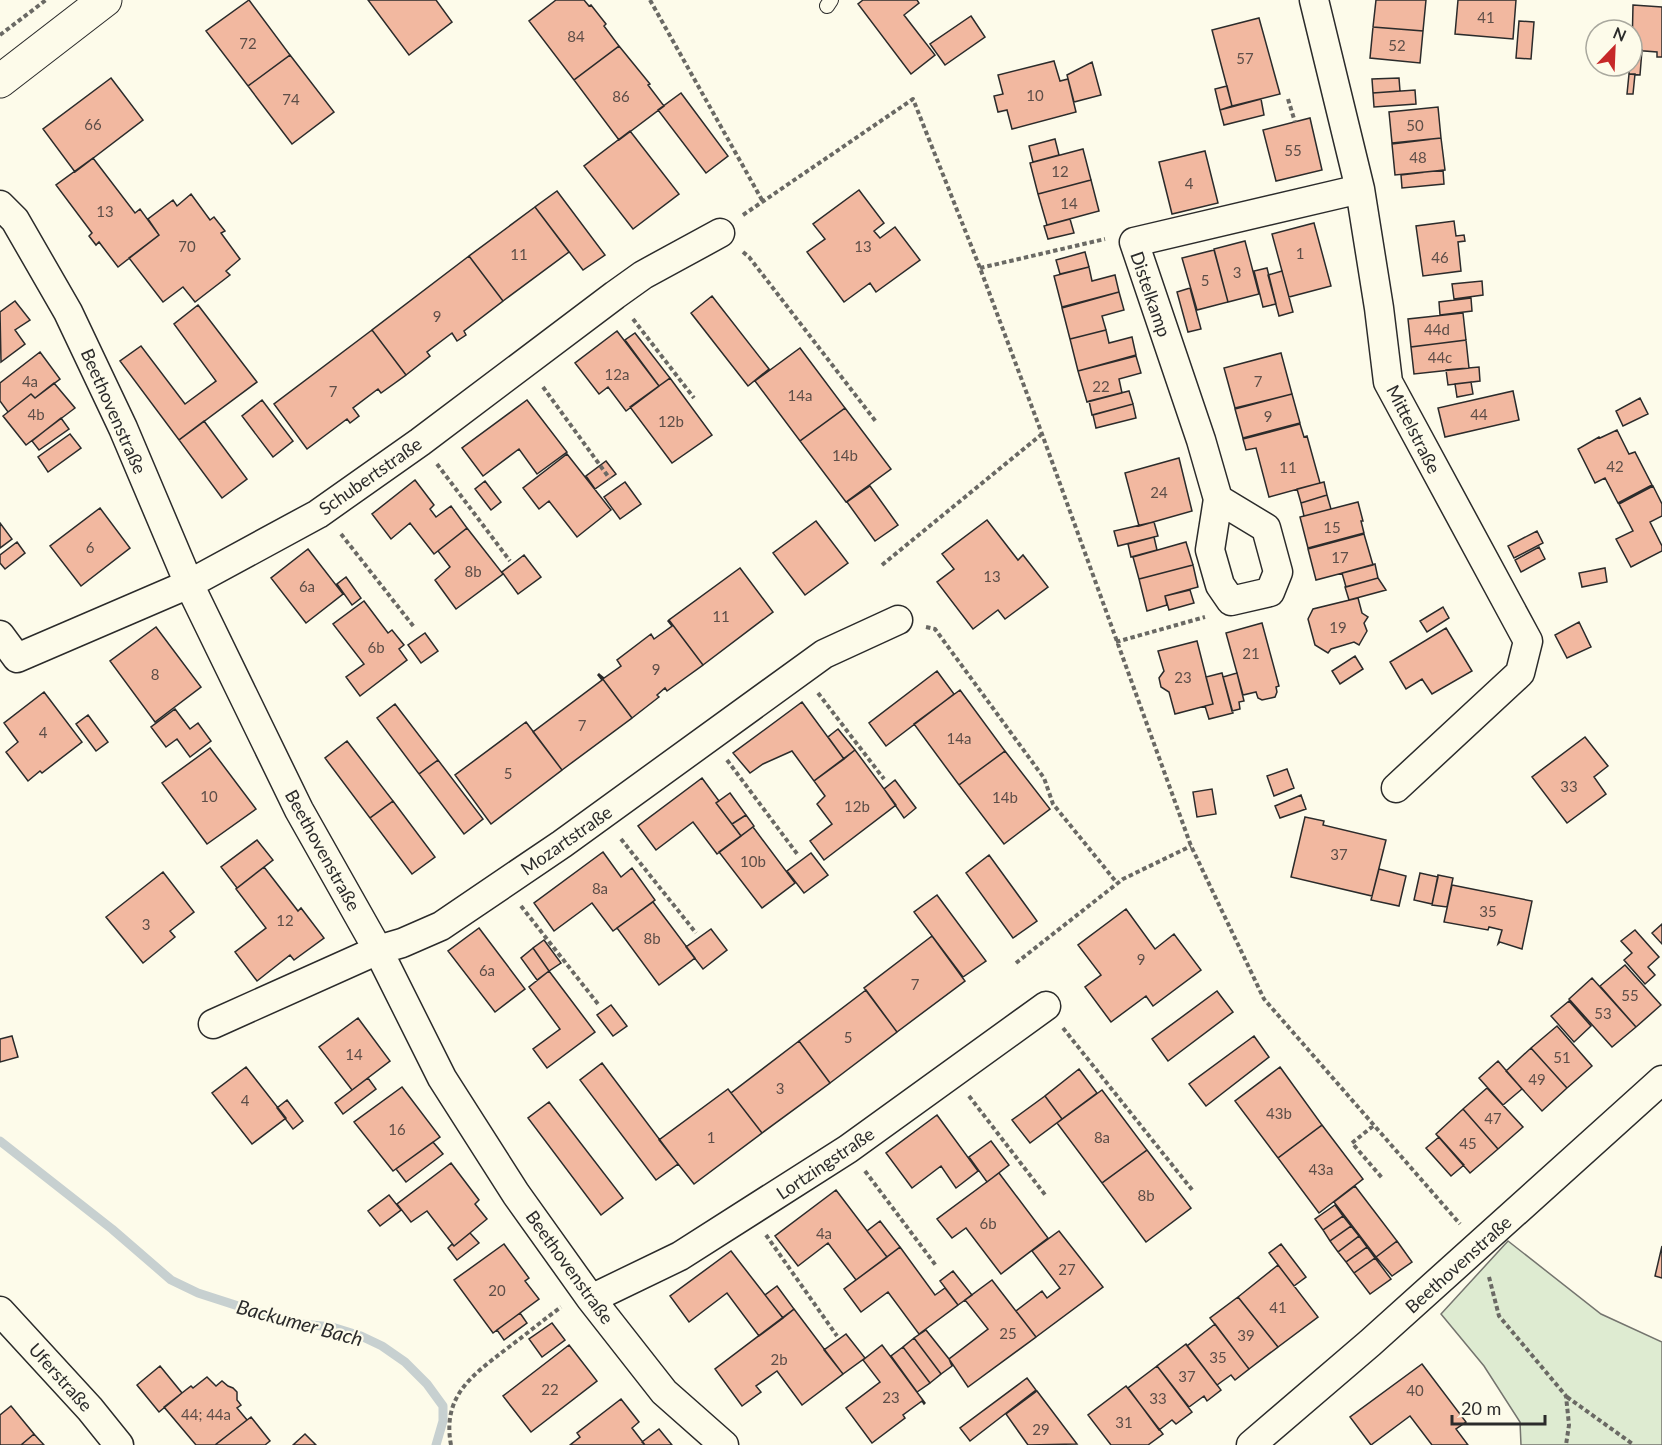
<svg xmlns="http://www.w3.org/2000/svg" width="1662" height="1445" font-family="Lato,sans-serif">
<rect width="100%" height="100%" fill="#fdfbea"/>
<path fill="#deebd1" stroke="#74746e" stroke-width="1.5" d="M1508,1241L1601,1314L1662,1342V1445H1521L1520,1422L1484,1366L1441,1314Z"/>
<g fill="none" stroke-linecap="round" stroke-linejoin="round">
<path stroke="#c7d0d0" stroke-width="9" d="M0,1141L112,1229L171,1280L198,1293L278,1319L301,1324L332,1327L361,1336L382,1346L405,1362L427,1384L443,1406V1421L436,1445"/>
</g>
<path fill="#f2b8a0" stroke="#2b2b2b" stroke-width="1.5" d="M249,0L290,55L248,86L206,31Z
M368,0H436L452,22L409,55Z
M556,0H584L589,6L591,5L606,24L604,26L619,46L574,80L529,21Z
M863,0H917L919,3L904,15L935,55L911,74L858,4Z
M1376,0H1426L1423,31L1373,27Z
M1458,0H1516L1513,39L1455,34Z
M1633,5L1662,7V57H1657V52L1632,50Z
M971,16L985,37L945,65L930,44Z
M1259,18L1280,94L1232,106L1212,30Z
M1519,21L1534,22L1531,59L1516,58Z
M1373,27L1423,31L1420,63L1370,58Z
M619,46L650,84L648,85L664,106L619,140L574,80Z
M1632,50H1642L1640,75L1629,74V66H1632Z
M290,55L334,112L292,144L248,86Z
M1054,61L1060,81L1068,79L1076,112L1012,129L1007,110L998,112L994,96L1003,94L998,75Z
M1092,62L1101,95L1074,102L1067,75Z
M1629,74H1635L1633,94H1627Z
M111,78L143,120L75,172L43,129Z
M1399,78L1400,91L1373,93L1372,79Z
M1227,86L1232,106L1220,110L1215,89Z
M1415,90L1416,104L1374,107L1373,93Z
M681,93L728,156L706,173L658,110Z
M1261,99L1264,115L1224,125L1220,110Z
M1438,107L1441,138L1392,143L1389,112Z
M1310,118L1322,170L1276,181L1263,130Z
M630,131L679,194L633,229L584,166Z
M1441,138L1445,170L1395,175L1392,144Z
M1055,139L1059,155L1033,162L1029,146Z
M1083,149L1091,180L1038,194L1030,163Z
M1205,151L1218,203L1172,214L1159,162Z
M93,158L135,213L140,209L159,235L118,267L99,242L96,245L89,236L92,233L56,185Z
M1443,170L1444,184L1402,188L1401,175Z
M1091,180L1099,211L1047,225L1038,194Z
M859,190L884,223L874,231L880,238L895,227L920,260L876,292L870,283L844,302L807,252L825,239L813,224Z
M557,191L605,255L583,270L535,207Z
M191,194L210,220L214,217L225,231L221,233L240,259L226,271L230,275L195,302L183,287L163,302L129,258L159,235L148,219L173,200L177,206Z
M535,207L569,252L503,301L469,256Z
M1070,219L1074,233L1048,239L1044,226Z
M1454,221L1456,236L1464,235L1465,241L1458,242L1461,271L1423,276L1416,226Z
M1314,223L1331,286L1289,297L1272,234Z
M1245,241L1259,294L1228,302L1214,249Z
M1214,250L1228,302L1197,310L1182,258Z
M1085,252L1089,267L1060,274L1056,260Z
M469,256L503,301L464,331L466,335L457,341L452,333L427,352L430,356L406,375L372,330Z
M1089,267L1092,281L1115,275L1119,292L1062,307L1054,276Z
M1267,268L1276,304L1263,307L1254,271Z
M1282,271L1293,312L1279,316L1268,275Z
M1482,281L1483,295L1454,299L1452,284Z
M1190,288L1201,329L1188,332L1177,292Z
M1119,292L1124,310L1102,316L1106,330L1070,339L1062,308Z
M712,296L769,369L748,386L691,313Z
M1471,298L1472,311L1440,315L1439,302Z
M15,301L30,320L15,330L25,344L1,362L0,312Z
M198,305L257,382L179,440L120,361L141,346L185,404L216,381L174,324Z
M1463,313L1466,340L1411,347L1408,319Z
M372,330L406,375L381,393L378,389L353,408L359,416L350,423L347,419L307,449L274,404Z
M1106,330L1109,343L1132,337L1136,355L1078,371L1070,339Z
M617,331L659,386L626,411L608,387L599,394L575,363Z
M635,333L670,378L659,386L625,340Z
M1466,340L1469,368L1414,374L1411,347Z
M800,348L845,408L800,441L755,381Z
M40,352L60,379L35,398L31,394L8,412L0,401V383Z
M1281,353L1292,394L1235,408L1224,368Z
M1136,356L1141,373L1119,379L1122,393L1087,402L1078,371Z
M1479,367L1480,381L1448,385L1446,370Z
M670,378L712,435L672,463L630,407Z
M1471,382L1473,394L1457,397L1455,384Z
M54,383L75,408L26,445L3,416L31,394L35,398Z
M1129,391L1133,404L1092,415L1089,401Z
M1513,391L1519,420L1445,437L1438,408Z
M1292,394L1300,423L1243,438L1235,409Z
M1640,398L1648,414L1623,426L1616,411Z
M262,400L293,441L273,457L242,416Z
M527,400L567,452L537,474L519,449L483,476L462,448Z
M1133,404L1136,418L1096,428L1093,415Z
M845,408L891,469L846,502L800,441Z
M61,418L69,429L39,450L32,441Z
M204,421L247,479L222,498L179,440Z
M1300,424L1304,437L1307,436L1320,483L1269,497L1256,448L1246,450L1243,439Z
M1617,430L1629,454L1635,452L1652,485L1618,503L1605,478L1595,483L1578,449L1599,437L1600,438Z
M70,434L81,448L48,472L38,457Z
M567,454L611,510L577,537L549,501L539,509L523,488Z
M1179,458L1192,511L1139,526L1125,473Z
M606,461L616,474L595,489L586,476Z
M415,480L434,505L430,509L436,517L451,506L467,528L434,554L410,523L391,539L372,514Z
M485,481L501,502L491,510L475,489Z
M625,482L641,504L620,519L604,497Z
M1324,482L1327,495L1301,503L1297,489Z
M870,486L898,525L875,541L847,502Z
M1653,486L1662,504V516L1650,522L1662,546V551L1631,567L1616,539L1633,531L1619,504Z
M1327,495L1331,509L1304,516L1301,503Z
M1358,502L1363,521H1361L1364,533L1308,548L1300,517Z
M100,508L130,548L81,586L50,546Z
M987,520L1018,560L1023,555L1048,587L1005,619L998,610L973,629L937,582L954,569L942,554Z
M816,521L848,563L805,595L773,553Z
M1154,522L1158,536L1118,546L1114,531Z
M0,523L12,539L0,548Z
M467,528L503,574L456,609L435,580L450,567L438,551Z
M1537,531L1543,543L1514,558L1508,546Z
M1364,534L1373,565L1316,580L1308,549Z
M1154,537L1157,550L1131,557L1128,544Z
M17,542L25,553L5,569L0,563V555Z
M1186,542L1193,565L1139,579L1133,557Z
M1539,547L1545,559L1521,572L1515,560Z
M308,549L343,594L306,623L271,578Z
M524,555L541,577L518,594L502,572Z
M1375,564L1378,578L1346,587L1342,573Z
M1193,565L1198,587L1165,596L1167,605L1147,611L1139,579Z
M740,568L773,612L703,665L669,620Z
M1605,568L1607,582L1582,587L1579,573Z
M346,577L361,598L352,605L337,584Z
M1378,578L1386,590L1349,600L1345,587Z
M1190,590L1194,603L1169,610L1165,596Z
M1358,598L1362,613L1368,617L1364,623L1367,631L1359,645L1354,642L1331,649L1328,653L1315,645L1308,619L1313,609Z
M364,601L388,633L392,630L404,645L399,649L407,660L360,696L346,677L364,664L333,624Z
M1443,607L1449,618L1427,632L1420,621Z
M669,620L703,665L667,691L665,688L657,695L659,697L632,718L599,674L604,678L621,666L617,660L651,634L654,639L672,626L668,621Z
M1579,622L1591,647L1567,658L1555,635Z
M1262,623L1279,686L1276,687L1277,692L1275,697L1262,700L1258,698L1256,692L1243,695L1226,633Z
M156,627L201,687L155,722L110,661Z
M1446,628L1472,671L1432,694L1422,679L1406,689L1390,662Z
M425,633L438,651L421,663L408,645Z
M1197,641L1213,704L1175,714L1169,692L1161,687L1159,678L1164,671L1158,651Z
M1355,656L1363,669L1340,684L1332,671Z
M937,671L954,694L886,746L869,723Z
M1222,673L1233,713L1209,719L1205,706L1213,704L1206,677Z
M1237,673L1244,701L1239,702L1240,709L1232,711L1223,677Z
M599,674L632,718L562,770L533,732L602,680L598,675Z
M960,690L1005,751L959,785L914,724Z
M44,692L82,742L42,773L40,771L28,781L6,752L18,742L4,723Z
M802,702L844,759L814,781L792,751L763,764L750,773L733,753Z
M395,704L438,760L419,774L377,718Z
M175,709L190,729L198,723L211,741L190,757L177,739L166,747L151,727Z
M88,715L108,742L96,751L76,724Z
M526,722L562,770L491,824L455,775Z
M838,729L855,750L844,759L828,737Z
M1585,737L1608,766L1594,777L1606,794L1567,823L1532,777Z
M347,741L393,801L370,818L325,758Z
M210,748L256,809L207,844L162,783Z
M855,750L896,805L824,860L810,841L832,824L817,804L825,796L814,781Z
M1005,751L1050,809L1004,844L959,785Z
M438,760L483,819L464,834L419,774Z
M1287,769L1294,788L1274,796L1267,776Z
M702,778L719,801L716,803L741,836L717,854L693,822L656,850L638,826Z
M895,780L916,808L904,818L884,789Z
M1212,789L1216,814L1197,817L1193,792Z
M730,793L746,815L732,824L716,803Z
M1301,795L1306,809L1280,818L1275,806Z
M393,801L435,857L412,874L370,818Z
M746,815L754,826L741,836L732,824Z
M1305,817L1324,821L1323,825L1386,840L1372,896L1291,877Z
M753,827L795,883L762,908L719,852Z
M257,840L273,860L237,888L221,867Z
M603,852L621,877L632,868L655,900L613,931L592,903L554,931L534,903Z
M811,853L828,875L804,893L787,871Z
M989,855L1037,921L1013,938L966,873Z
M264,867L298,911L301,908L324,938L294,960L290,955L257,981L235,952L266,928L236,889Z
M1379,869L1406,876L1399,906L1371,900Z
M163,872L194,912L170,931L175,937L143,963L106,917Z
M1420,873L1438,877L1432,904L1414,900Z
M1438,875L1453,878L1447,907L1432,905Z
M1452,885L1532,901L1522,949L1500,942L1498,944L1502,930L1489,927L1488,930L1444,922Z
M937,895L986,961L963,977L914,912Z
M653,902L695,958L659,985L617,928Z
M1126,909L1155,949L1174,934L1201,970L1153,1006L1146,996L1111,1022L1085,987L1101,975L1078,945Z
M1662,924V944L1652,933Z
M479,928L525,989L495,1012L448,951Z
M711,929L727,950L703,969L686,947Z
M1635,930L1659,957L1648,967L1655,975L1645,984L1624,960L1632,953L1621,941Z
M932,936L965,981L897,1032L864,988Z
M544,940L561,963L549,971L533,948Z
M533,948L549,971L537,980L521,958Z
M1625,965L1661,1005L1636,1027L1600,986Z
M549,971L595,1032L547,1068L533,1049L560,1029L529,987Z
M1592,978L1636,1027L1612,1047L1569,999Z
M866,990L897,1032L830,1083L799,1041Z
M1217,991L1233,1012L1168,1061L1152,1039Z
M1569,1001L1591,1026L1574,1042L1551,1016Z
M611,1005L627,1026L613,1036L597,1015Z
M358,1018L390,1061L352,1090L319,1047Z
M1557,1026L1592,1066L1567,1088L1531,1048Z
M12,1036L18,1057L0,1062V1039Z
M1254,1036L1269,1057L1206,1106L1189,1084Z
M799,1041L830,1083L762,1133L731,1093Z
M1531,1048L1567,1088L1542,1111L1506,1071Z
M1498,1061L1522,1089L1503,1105L1479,1078Z
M602,1063L678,1164L656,1180L580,1080Z
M246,1067L286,1118L252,1144L212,1093Z
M1280,1067L1322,1125L1278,1158L1235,1101Z
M1079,1069L1097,1093L1062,1119L1045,1096Z
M368,1078L376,1089L343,1114L335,1103Z
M402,1087L440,1137L393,1171L354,1122Z
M1487,1088L1523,1127L1498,1149L1463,1109Z
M728,1089L762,1133L694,1184L659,1140Z
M1102,1090L1147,1150L1102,1183L1057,1123Z
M1045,1096L1062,1119L1030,1143L1012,1120Z
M287,1100L303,1121L293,1129L277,1108Z
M549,1102L623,1198L601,1215L528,1118Z
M1463,1109L1498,1149L1470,1173L1436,1134Z
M937,1115L978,1171L956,1188L941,1166L912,1188L886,1153Z
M1322,1125L1363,1179L1319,1213L1278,1158Z
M1439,1137L1464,1165L1451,1176L1426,1148Z
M991,1141L1009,1165L987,1182L969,1157Z
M433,1142L443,1154L406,1182L396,1169Z
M1147,1150L1191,1208L1146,1242L1102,1183Z
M451,1163L479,1200L475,1204L487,1219L454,1246L427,1211L411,1222L397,1204Z
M999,1173L1048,1238L1001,1274L966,1228L952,1238L937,1219Z
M1355,1186L1397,1241L1376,1257L1334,1202Z
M836,1190L887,1257L856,1280L828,1243L798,1266L775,1236Z
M389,1195L401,1210L380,1226L368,1211Z
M1335,1205L1343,1216L1323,1230L1315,1219Z
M1343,1216L1351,1226L1330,1241L1323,1230Z
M880,1221L900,1247L887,1257L867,1231Z
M1351,1226L1359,1236L1338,1252L1330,1241Z
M1059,1231L1103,1287L1036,1337L1016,1311L1042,1291L1047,1298L1060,1288L1032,1251Z
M470,1233L479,1243L457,1260L448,1248L452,1244L454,1246Z
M1359,1236L1367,1247L1346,1262L1338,1252Z
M1397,1241L1412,1262L1392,1276L1376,1257Z
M504,1244L529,1278L525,1281L539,1299L493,1333L454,1280Z
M1281,1244L1306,1277L1294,1286L1269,1253Z
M1662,1246V1278L1655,1276Z
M900,1247L935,1295L945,1288L958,1305L919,1334L888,1292L861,1312L844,1289Z
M1367,1247L1375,1258L1354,1273L1346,1262Z
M731,1251L783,1318L759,1336L727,1293L689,1322L670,1296Z
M1375,1258L1391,1279L1370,1294L1354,1273Z
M1278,1265L1318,1317L1278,1347L1238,1297Z
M953,1271L972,1295L958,1305L940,1281Z
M992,1280L1036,1337L968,1387L949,1359L988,1329L965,1300Z
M777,1286L794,1309L783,1318L765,1295Z
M1238,1297L1278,1347L1249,1369L1210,1318Z
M794,1309L843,1374L802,1405L777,1371L756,1386L761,1392L742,1406L715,1369Z
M520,1313L527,1323L504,1340L497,1330Z
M552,1323L565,1340L542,1357L529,1339Z
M1215,1324L1249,1369L1235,1380L1231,1375L1217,1385L1187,1346Z
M926,1330L949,1359L952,1366L941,1374L914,1338Z
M846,1334L865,1358L843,1374L824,1350Z
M914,1338L941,1374L930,1383L903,1347Z
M1186,1344L1221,1390L1207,1401L1204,1396L1189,1407L1157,1366Z
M569,1345L597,1381L531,1432L503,1396Z
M882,1345L925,1403L924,1404L922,1401L903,1415L905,1418L872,1443L846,1408L880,1382L863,1360Z
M903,1347L930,1383L917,1392L891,1356Z
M1422,1364L1466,1422L1456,1429L1468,1445H1432L1410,1416L1371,1445L1350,1417Z
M160,1366L182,1393L159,1412L137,1385Z
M1157,1366L1192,1412L1176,1424L1172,1420L1159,1430L1128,1388Z
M207,1377L216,1386L222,1381L228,1386L233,1388L237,1392V1400L241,1405L237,1408L247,1420L215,1445H196L164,1407L191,1386L193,1388Z
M1027,1378L1036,1390L970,1441L960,1428Z
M1126,1386L1163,1434L1148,1445H1111L1088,1415Z
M1037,1391L1077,1444L1028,1445L1006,1414Z
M621,1399L639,1422L632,1428L645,1445H570L580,1437L577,1433Z
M11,1406L34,1434L21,1445H0V1415Z
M251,1417L270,1441L265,1445H215Z
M659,1429L672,1445H645L642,1442Z
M34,1434L44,1445H21Z
M305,1434L316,1445H293Z"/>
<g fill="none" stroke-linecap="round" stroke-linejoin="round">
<defs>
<path id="lane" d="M827,6L831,0"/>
<path id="street" d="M1314,0L1360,189L1379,308L1388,382L1528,641L1520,673L1396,788
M0,205L15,220L68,312L123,428L189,584L299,810L378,950L442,1078L516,1194L591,1299L664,1392L724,1445
M1218,499L1266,528L1278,572L1270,592L1231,601L1220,585L1210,550L1218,499L1201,440L1134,242L1360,189
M0,635L17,658L189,584L318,514L420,442L615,295L643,275L720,233
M213,1024L378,950L402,943L441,926L562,844L824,654L898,620
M591,1299L680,1256L848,1149L1046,1006
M0,1311L90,1409L119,1445
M1251,1445L1370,1343L1662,1080"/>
<path id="secondary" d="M0,81L105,0"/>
</defs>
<use href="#lane" stroke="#2b2b2b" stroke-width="16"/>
<use href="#street" stroke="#2b2b2b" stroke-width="31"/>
<use href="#secondary" stroke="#2b2b2b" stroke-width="35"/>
<path stroke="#6a6964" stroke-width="4" stroke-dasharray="4.5 3" stroke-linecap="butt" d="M650,0L762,200
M0,35L46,0
M1288,99L1295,122
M743,215L913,99L980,268L1042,434L1191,846L1264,999L1460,1224
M743,252L749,257L877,423
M980,268L1105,239
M633,319L694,398
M543,387L610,479
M437,464L510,561
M341,534L414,627
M882,565L1042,434
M926,627L935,629L1044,778L1053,804L1117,883
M1116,642L1205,617
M818,693L884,779
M727,760L798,855
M621,839L696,933
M521,906L598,1004
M1016,963L1123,879L1191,846
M1063,1028L1193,1191
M969,1096L1046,1196
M1373,1126L1352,1143L1383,1179
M865,1171L937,1267
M766,1235L837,1336
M1489,1277L1499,1316L1566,1396L1569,1425L1566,1445
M1567,1397L1634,1445
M451,1445C442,1397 471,1376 505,1350C524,1336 542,1321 561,1307"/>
<use href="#lane" stroke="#fdfbea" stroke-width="14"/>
<use href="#street" stroke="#fdfbea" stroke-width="28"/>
<use href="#secondary" stroke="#fdfbea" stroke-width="33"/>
</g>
<g text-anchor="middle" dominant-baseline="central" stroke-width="4.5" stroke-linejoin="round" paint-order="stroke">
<g font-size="15" fill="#5d4e48">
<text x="1486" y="17">41</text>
<text x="576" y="36">84</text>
<text x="248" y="43">72</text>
<text x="1397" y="45">52</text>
<text x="1245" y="58">57</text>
<text x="1035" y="95">10</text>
<text x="621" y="96">86</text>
<text x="291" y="99">74</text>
<text x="93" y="124">66</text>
<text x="1415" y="125">50</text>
<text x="1293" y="150">55</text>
<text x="1418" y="157">48</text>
<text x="1060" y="171">12</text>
<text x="1189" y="183">4</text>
<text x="1069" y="203">14</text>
<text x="105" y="211">13</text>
<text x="187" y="246">70</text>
<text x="863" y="246">13</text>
<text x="1300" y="253">1</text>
<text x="519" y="254">11</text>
<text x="1440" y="257">46</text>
<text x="1237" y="272">3</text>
<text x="1205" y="280">5</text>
<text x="437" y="316">9</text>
<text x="1437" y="329">44d</text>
<text x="1440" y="357">44c</text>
<text x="617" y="374">12a</text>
<text x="30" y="381">4a</text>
<text x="1258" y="381">7</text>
<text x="1101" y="386">22</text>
<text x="333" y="391">7</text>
<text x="800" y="395">14a</text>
<text x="36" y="414">4b</text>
<text x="1479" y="414">44</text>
<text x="1268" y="416">9</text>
<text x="671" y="421">12b</text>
<text x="845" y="455">14b</text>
<text x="1615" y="466">42</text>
<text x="1288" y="467">11</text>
<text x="1159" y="492">24</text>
<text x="1332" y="527">15</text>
<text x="90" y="547">6</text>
<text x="1340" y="557">17</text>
<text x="473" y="571">8b</text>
<text x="992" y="576">13</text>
<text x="307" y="586">6a</text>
<text x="721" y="616">11</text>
<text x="1338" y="627">19</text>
<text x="376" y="647">6b</text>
<text x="1251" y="653">21</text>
<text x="656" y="669">9</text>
<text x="155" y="674">8</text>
<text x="1183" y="677">23</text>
<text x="582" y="725">7</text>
<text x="43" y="732">4</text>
<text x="959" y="738">14a</text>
<text x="508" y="773">5</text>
<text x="1569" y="786">33</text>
<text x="209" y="796">10</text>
<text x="1005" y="797">14b</text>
<text x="857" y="806">12b</text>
<text x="1339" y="854">37</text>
<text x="753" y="861">10b</text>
<text x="600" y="888">8a</text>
<text x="1488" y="911">35</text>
<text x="285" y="920">12</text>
<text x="146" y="924">3</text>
<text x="652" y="938">8b</text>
<text x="1141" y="959">9</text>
<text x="487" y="970">6a</text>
<text x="915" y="984">7</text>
<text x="1630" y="995">55</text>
<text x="1603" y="1013">53</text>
<text x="848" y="1037">5</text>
<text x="354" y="1054">14</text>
<text x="1562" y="1057">51</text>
<text x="1537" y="1079">49</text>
<text x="780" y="1088">3</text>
<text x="245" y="1100">4</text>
<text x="1279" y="1113">43b</text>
<text x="1493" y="1118">47</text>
<text x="397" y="1129">16</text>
<text x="711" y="1137">1</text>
<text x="1102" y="1137">8a</text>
<text x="1468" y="1143">45</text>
<text x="1321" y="1169">43a</text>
<text x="1146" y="1195">8b</text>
<text x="988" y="1223">6b</text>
<text x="824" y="1233">4a</text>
<text x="1067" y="1269">27</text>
<text x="497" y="1290">20</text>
<text x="1278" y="1307">41</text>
<text x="1008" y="1333">25</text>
<text x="1246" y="1335">39</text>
<text x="1218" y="1357">35</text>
<text x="779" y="1359">2b</text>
<text x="1187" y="1376">37</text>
<text x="550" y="1389">22</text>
<text x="1415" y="1390">40</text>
<text x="891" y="1397">23</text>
<text x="1158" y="1398">33</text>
<text x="206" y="1414">44; 44a</text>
<text x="1124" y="1422">31</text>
<text x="1041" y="1429">29</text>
</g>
<g font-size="18" fill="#2b2b2b" stroke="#fdfbea">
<text transform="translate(1151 294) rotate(71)">Distelkamp</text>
<text transform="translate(114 411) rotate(66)">Beethovenstraße</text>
<text transform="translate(1414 429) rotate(63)">Mittelstraße</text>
<text transform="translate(370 476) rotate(-35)">Schubertstraße</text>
<text transform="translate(566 840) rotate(-35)">Mozartstraße</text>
<text transform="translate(323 850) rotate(61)">Beethovenstraße</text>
<text transform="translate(825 1163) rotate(-34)">Lortzingstraße</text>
<text transform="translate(1458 1264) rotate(-42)">Beethovenstraße</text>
<text transform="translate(570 1267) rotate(54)">Beethovenstraße</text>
<text transform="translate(61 1377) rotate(48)">Uferstraße</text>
</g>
<g font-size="20" font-style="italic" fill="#2b2b2b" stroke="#fdfbea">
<text transform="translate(300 1322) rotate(15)">Backumer Bach</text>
</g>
</g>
<g transform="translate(1614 48) rotate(23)"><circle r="28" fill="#fdfbea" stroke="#a9a89e" stroke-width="1.5"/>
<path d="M0-4.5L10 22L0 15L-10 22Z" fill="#c62828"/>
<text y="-9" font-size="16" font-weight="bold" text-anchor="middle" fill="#2b2b2b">N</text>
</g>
<path d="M1452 1415v9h93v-9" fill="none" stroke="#2b2b2b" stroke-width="3"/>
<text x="1461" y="1415" font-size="18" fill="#2b2b2b" stroke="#fdfbea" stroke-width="4.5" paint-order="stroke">20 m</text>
</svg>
